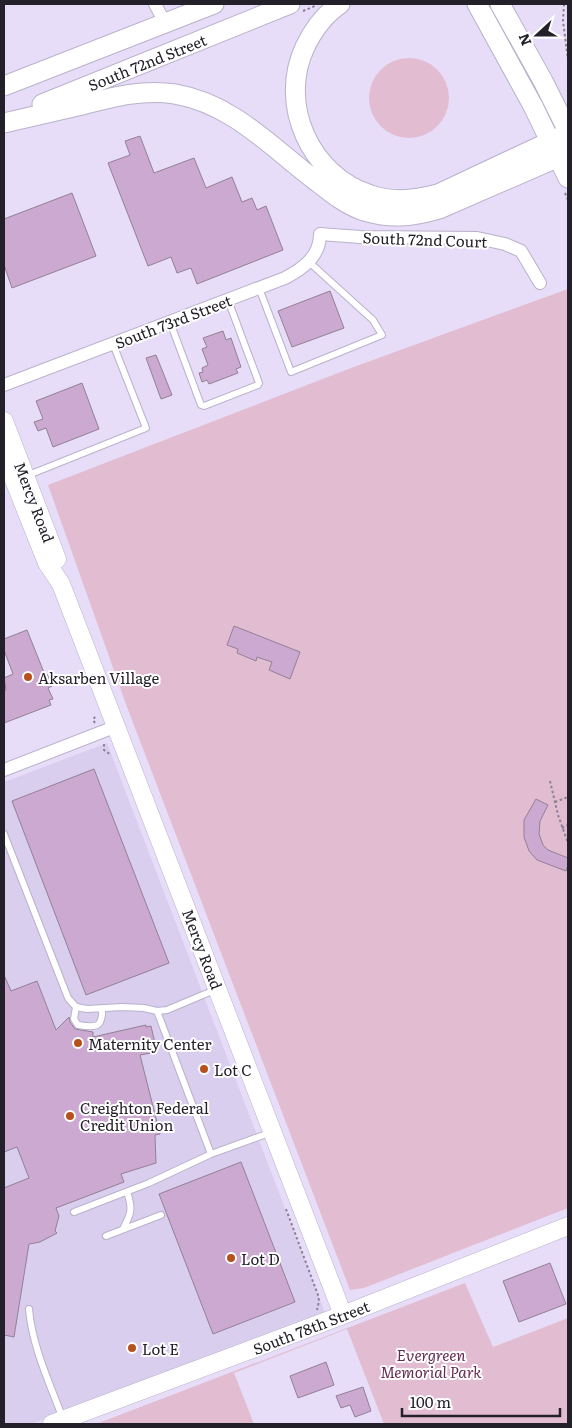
<svg xmlns="http://www.w3.org/2000/svg" width="572" height="1428" font-family="Literata,serif">
<rect width="100%" height="100%" fill="#e7ddf8"/>
<path fill="#daceef" d="M107,743L325,1313L31,1424H4V782Z"/>
<path fill="#e2bdd2" d="M369 98a40 40 0 1 1 80 0a40 40 0 1 1-80 0Z
M568,289V1208L364,1288L350,1290L127,707L48,485L351,368Z
M465,1283L493,1347L568,1318V1424H384L347,1329L234,1373L254,1424H96Z"/>
<path fill="#cba9d0" stroke="#928094" d="M140,136L154,173L194,158L206,188L232,177L242,202L252,198L257,210L266,206L283,250L197,284L191,268L177,273L171,257L148,266L108,163L130,155L125,141Z
M72,193L96,256L12,288L4,265V219Z
M330,291L344,328L292,347L278,311Z
M223,331L226,340L231,338L241,367L236,369L238,373L209,384L207,380L202,382L199,373L203,372L202,368L208,365L202,349L207,347L203,338Z
M156,355L172,395L161,399L146,358Z
M82,383L99,429L53,447L46,428L38,431L34,422L43,419L36,401Z
M234,626L300,652L290,679L269,670L272,662L257,657L256,661L237,653L238,649L227,645Z
M27,630L45,675L47,674L52,686L48,688L53,699L49,700L51,705L4,723V691L6,690L4,678L13,674L4,650V639Z
M94,769L169,963L86,995L12,801Z
M536,799L548,805L540,821L539,834L543,845L548,850L568,858V865L566,871L537,860L529,851L524,837V820Z
M4,975L11,991L37,981L56,1030L69,1017L70,1022L75,1029L93,1032V1037L146,1025V1027L151,1026L157,1052L140,1055L160,1134L155,1135L156,1163L121,1174L124,1182L56,1208L59,1216L55,1231L57,1233L40,1242L29,1244L14,1337L4,1335V1188L29,1178L17,1147L4,1152Z
M241,1162L295,1302L213,1334L159,1194Z
M550,1263L566,1304L519,1322L503,1281Z
M326,1362L334,1385L298,1398L290,1376Z
M363,1387L371,1411L355,1417L350,1405L341,1408L336,1396Z"/>
<g fill="none" stroke-linecap="round" stroke-linejoin="round">
<defs>
<path id="service" d="M259,288L291,372L382,335L373,320L309,262
M170,322L201,405L204,406L258,385L259,383L228,300
M26,476L146,428L113,344
M4,834L68,998L76,1007L87,1009L122,1007L144,1008L157,1011L167,1010L217,989
M76,1007L74,1019L78,1025C95,1028 103,1028 102,1009
M157,1011L211,1154
M74,1212L149,1183L211,1154L272,1132
M123,1229C131,1214 133,1209 127,1192
M106,1236L161,1215
M29,1309C32,1346 50,1384 63,1419"/>
<path id="minor" d="M155,4L165,23
M4,385L285,278C304,268 320,256 320,234L360,237L477,238L505,244L521,251L540,283
M4,770L117,726"/>
<path id="secondary" d="M4,421L57,559
M4,455L47,563L61,584L343,1315
M52,1424L343,1315L568,1226"/>
<path id="primary" d="M340,4C324,15 313,30 305,47C278,104 310,176 371,195C393,203 416,200 438,194L568,133
M477,4L533,106L568,178
M500,4L543,81L568,131
M4,86L214,4
M42,104L290,4
M4,123C30,117 56,111 82,105C113,97 142,89 175,94C233,104 271,147 316,181C330,192 346,205 364,211C390,219 413,217 439,209L568,153"/>
</defs>
<use href="#service" stroke="#bab1ca" stroke-width="8"/>
<use href="#minor" stroke="#bab1ca" stroke-width="14"/>
<use href="#secondary" stroke="#bab1ca" stroke-width="19"/>
<use href="#primary" stroke="#bab1ca" stroke-width="21"/>
<path stroke="#898194" stroke-width="2" stroke-dasharray="2.5 2.5" stroke-linecap="butt" d="M564,4L563,21L568,60
M303,11L315,6
M565,193L568,200
M95,723L93,720L96,715
M104,744V750L111,755
M550,781L558,815L568,843
M555,802L568,797
M562,828L568,825
M286,1209L318,1295L319,1301L317,1310"/>
<use href="#service" stroke="#fff" stroke-width="6"/>
<use href="#minor" stroke="#fff" stroke-width="12"/>
<use href="#secondary" stroke="#fff" stroke-width="18"/>
<use href="#primary" stroke="#fff" stroke-width="19"/>
</g>
<g fill="#b5511d" stroke="#fff" stroke-width="2">
<circle cx="28" cy="677" r="5"/>
<circle cx="78" cy="1043" r="5"/>
<circle cx="204" cy="1069" r="5"/>
<circle cx="70" cy="1116" r="5"/>
<circle cx="231" cy="1258" r="5"/>
<circle cx="132" cy="1348" r="5"/>
</g>
<g text-anchor="middle" dominant-baseline="central" stroke-width="4" stroke-linejoin="round" paint-order="stroke">
<g font-size="15" fill="#24202a" stroke="#fff">
<text transform="translate(147 62) rotate(-22)">South 72nd Street</text>
<text transform="translate(425 239) rotate(2)">South 72nd Court</text>
<text transform="translate(173 321) rotate(-21)">South 73rd Street</text>
<text transform="translate(35 502) rotate(69)">Mercy Road</text>
<text transform="translate(203 949) rotate(69)">Mercy Road</text>
<text transform="translate(311 1327) rotate(-21)">South 78th Street</text>
</g>
<g font-size="15" fill="#24202a" stroke="#fff" text-anchor="start">
<text x="38" y="677">Aksarben Village</text>
<text x="88" y="1043">Maternity Center</text>
<text x="214" y="1069">Lot C</text>
<text x="80" y="1107">Creighton Federal<tspan x="80" dy="17">Credit Union</tspan></text>
<text x="241" y="1258">Lot D</text>
<text x="142" y="1348">Lot E</text>
</g>
<g font-size="15" font-style="italic" fill="#642a50" stroke="#fff">
<text x="431" y="1354">Evergreen<tspan x="431" dy="17">Memorial Park</tspan></text>
</g>
</g>
<rect width="572" height="1428" fill="none" stroke="#24202a" stroke-width="10"/>
<g transform="translate(537 35) rotate(249)" stroke="#ffffff" stroke-width="4" paint-order="stroke">
<path d="M0-4L9 19L0 12L-9 19Z" fill="#24202a"/>
<text y="-8" font-size="14" font-weight="bold" text-anchor="middle" fill="#24202a">N</text>
</g>
<path d="M402 1408v8h158v-8" fill="none" stroke="#24202a" stroke-width="2.5"/>
<text x="410" y="1408" font-size="15" fill="#24202a" stroke="#ffffff" stroke-width="4" paint-order="stroke">100 m</text>
</svg>
